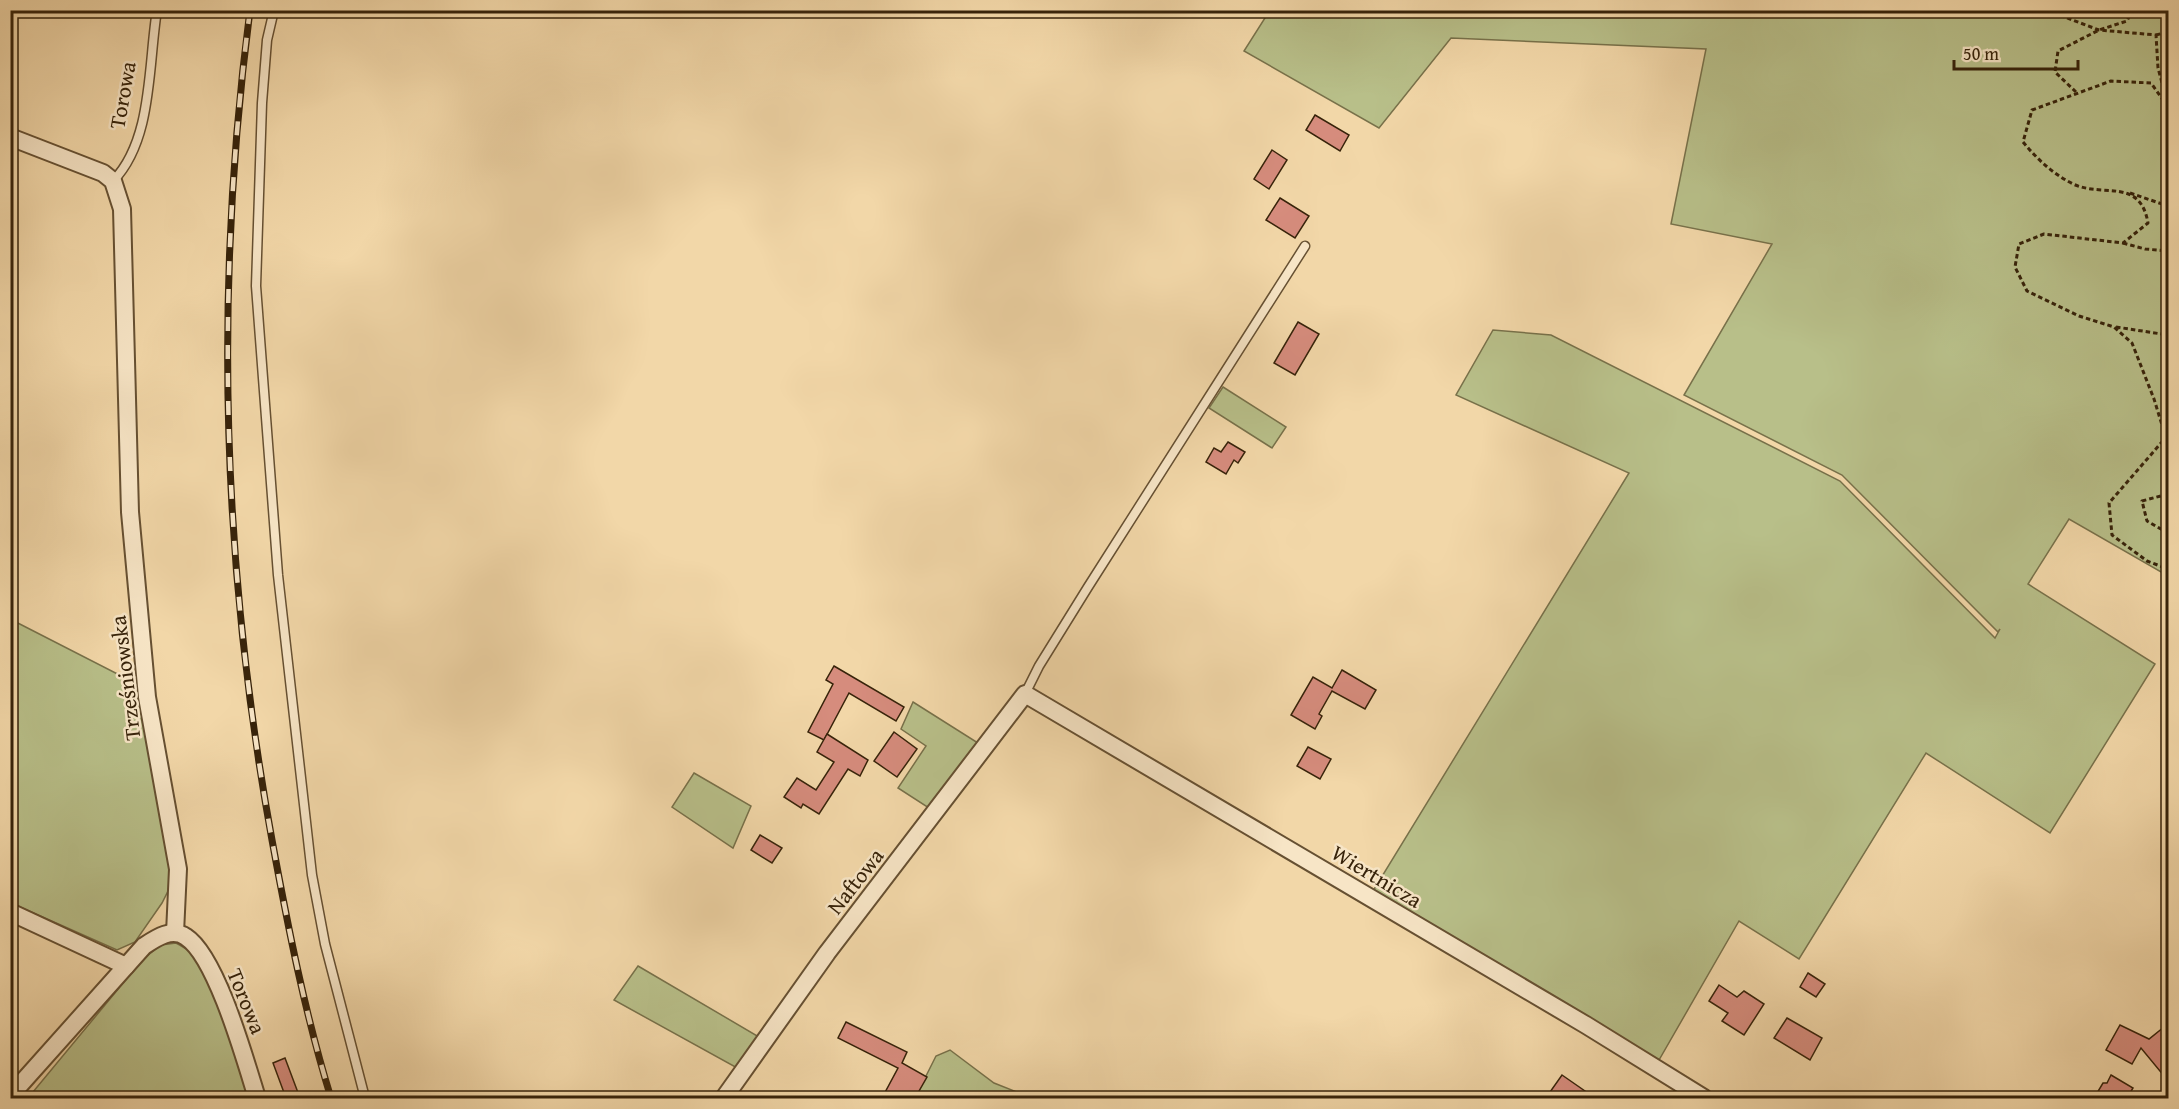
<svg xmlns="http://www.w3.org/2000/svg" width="2179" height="1109" viewBox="0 0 2179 1109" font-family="'Gentium Book Plus',serif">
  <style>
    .green { fill: #b8bf89; stroke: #78714a; stroke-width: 1.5 }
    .building { fill: #d68c7d; stroke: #37230a; stroke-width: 1.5 }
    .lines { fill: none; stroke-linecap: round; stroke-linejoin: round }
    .lane-casing { stroke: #665032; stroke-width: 11 }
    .street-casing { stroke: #665032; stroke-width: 20 }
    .path { stroke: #37230a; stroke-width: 3; stroke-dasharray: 4.5 3; stroke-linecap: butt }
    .lane { stroke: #f7e5c6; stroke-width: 8 }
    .street { stroke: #f7e5c6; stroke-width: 16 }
    .rail-casing { stroke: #37230a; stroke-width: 7 }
    .rail { stroke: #f7e5c6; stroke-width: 4.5; stroke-dasharray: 14; stroke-linecap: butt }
    .labels { text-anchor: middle; stroke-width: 5; stroke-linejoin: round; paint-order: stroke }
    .street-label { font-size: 22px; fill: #37230a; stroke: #f7e5c6 }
  </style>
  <rect width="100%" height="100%" fill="#f2d7a8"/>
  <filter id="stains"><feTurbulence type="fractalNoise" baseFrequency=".00333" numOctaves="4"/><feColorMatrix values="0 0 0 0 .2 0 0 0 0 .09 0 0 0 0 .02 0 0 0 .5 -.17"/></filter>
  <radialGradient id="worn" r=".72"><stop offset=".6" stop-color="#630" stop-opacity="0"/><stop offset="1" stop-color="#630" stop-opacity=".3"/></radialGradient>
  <g class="green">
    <path d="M1270,10L2168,11V576L2069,519L2028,584L2155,664L2050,833L1926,753L1799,959L1739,921L1659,1060L1373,891L1629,473L1456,395L1493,330L1551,335L1840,481L1995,638L2000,629L1998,632L1842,475L1684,395L1772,244L1671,224L1706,49L1451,38L1379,128L1244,51Z"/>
    <path d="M1223,387L1286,427L1272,448L1209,408Z"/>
    <path d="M10,619L141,686L171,857V885L162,903L135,942L117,950L11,903Z"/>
    <path d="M913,702L978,743L932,810L898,788L926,746L901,729Z"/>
    <path d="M694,773L751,806L733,848L672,807Z"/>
    <path d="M176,943C181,946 187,949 191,953C217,981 241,1061 253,1098H28L143,959L161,945Z"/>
    <path d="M638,966L759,1037L739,1069L614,1000Z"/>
    <path d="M950,1050L994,1083L1032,1098H915L936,1056Z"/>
  </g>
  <g class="building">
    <path d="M1315,115L1349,135L1340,151L1306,130Z"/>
    <path d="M1272,150L1287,160L1269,189L1254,179Z"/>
    <path d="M1280,198L1309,216L1295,238L1266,220Z"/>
    <path d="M1298,322L1319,334L1295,375L1274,363Z"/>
    <path d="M1228,442L1245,452L1238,463L1234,460L1226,474L1206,462L1214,448L1221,452Z"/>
    <path d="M834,666L904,707L896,721L849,693L824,740L808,732L833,684L826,680Z"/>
    <path d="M1342,670L1376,690L1365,709L1332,691L1319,714L1322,716L1315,729L1291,715L1313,677L1332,688Z"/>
    <path d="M894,732L917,749L897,777L874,761Z"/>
    <path d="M827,734L868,760L860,776L848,769L819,814L803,804L801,808L784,797L797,778L816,790L834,762L817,752Z"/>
    <path d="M1308,747L1331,759L1320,779L1297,766Z"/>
    <path d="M760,835L782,848L772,863L751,850Z"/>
    <path d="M1808,973L1825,984L1816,997L1800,987Z"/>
    <path d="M1719,985L1737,997L1744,991L1764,1004L1744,1035L1722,1021L1728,1013L1709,1001Z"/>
    <path d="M1787,1018L1822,1038L1810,1060L1774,1038Z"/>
    <path d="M846,1022L907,1052L902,1063L927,1077L915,1098H882L898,1068L838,1038Z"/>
    <path d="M2169,1023V1082L2141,1048L2132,1064L2106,1050L2120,1025L2149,1039Z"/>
    <path d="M285,1058L300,1098H286L273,1063Z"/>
    <path d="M1562,1075L1595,1098H1560L1550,1092Z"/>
    <path d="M2111,1075L2133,1088L2127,1098H2094L2103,1083H2107Z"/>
  </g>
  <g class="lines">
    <defs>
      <g id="lane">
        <path d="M274,10L267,40L262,103L256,286L278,575L312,875L325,944L365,1098"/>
        <path d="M113,181C153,140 148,65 157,10"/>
        <path d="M1025,694L1039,666L1088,587L1305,246"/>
      </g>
      <g id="street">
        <path d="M10,137L103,173L113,181L122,209L130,512L147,697L178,869L175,933"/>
        <path d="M10,912L126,966"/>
        <path d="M10,1096L144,946C156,938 172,927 186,937C217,957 246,1063 257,1098"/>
        <path d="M724,1098L827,953L1025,694L1586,1025L1704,1098"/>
      </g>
    </defs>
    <use href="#lane" class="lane-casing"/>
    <use href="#street" class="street-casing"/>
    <g class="path">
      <path d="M2046,10L2099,30L2156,35L2158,68L2168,105"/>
      <path d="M2156,35L2168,32"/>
      <path d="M2076,92L2055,72L2058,51L2099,30L2127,21L2132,10"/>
      <path d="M2130,193L2168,206"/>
      <path d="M2123,243L2145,249L2168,251"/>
      <path d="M2168,275L2163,277L2164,295L2168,301"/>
      <path d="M2116,327L2168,335"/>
      <path d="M2168,435L2109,503L2112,535L2147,561L2168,569"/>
      <path d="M2166,438L2154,399L2132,343L2114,327L2079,316L2027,291L2015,267L2019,244L2044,234L2123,243L2148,223C2140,177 2103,198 2073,184C2053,174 2037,159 2023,142L2032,110L2111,81L2151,83L2168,107"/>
      <path d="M2168,494L2142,501L2147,521L2168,533"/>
    </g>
    <use href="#lane" class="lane"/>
    <use href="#street" class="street"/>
    <defs>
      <path id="rail" d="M250,10C214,287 222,566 272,840C288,927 305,1014 331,1098"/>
    </defs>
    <use href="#rail" class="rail-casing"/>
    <use href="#rail" class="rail"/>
  </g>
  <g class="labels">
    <g class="street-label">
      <text transform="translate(122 95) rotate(-80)" y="8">Torowa</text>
      <text transform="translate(125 678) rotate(-97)" y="8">Trześniowska</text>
      <text transform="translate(1377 876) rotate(31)" y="8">Wiertnicza</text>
      <text transform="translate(855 881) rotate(-52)" y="8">Naftowa</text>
      <text transform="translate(247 1001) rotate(68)" y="8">Torowa</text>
    </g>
  </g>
  <rect width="2179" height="1109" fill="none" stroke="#f2d7a8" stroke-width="36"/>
  <rect x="12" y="12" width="2155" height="1085" fill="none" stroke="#37230a" stroke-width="3"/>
  <rect x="18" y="18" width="2143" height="1073" fill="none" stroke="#37230a" stroke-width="1.5"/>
  <path d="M1954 60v9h124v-9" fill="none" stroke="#37230a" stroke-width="3"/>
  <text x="1963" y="60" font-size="18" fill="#37230a" stroke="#f7e5c6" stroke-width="4.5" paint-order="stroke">50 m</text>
  <rect width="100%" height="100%" filter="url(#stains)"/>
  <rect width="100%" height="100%" fill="url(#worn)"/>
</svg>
